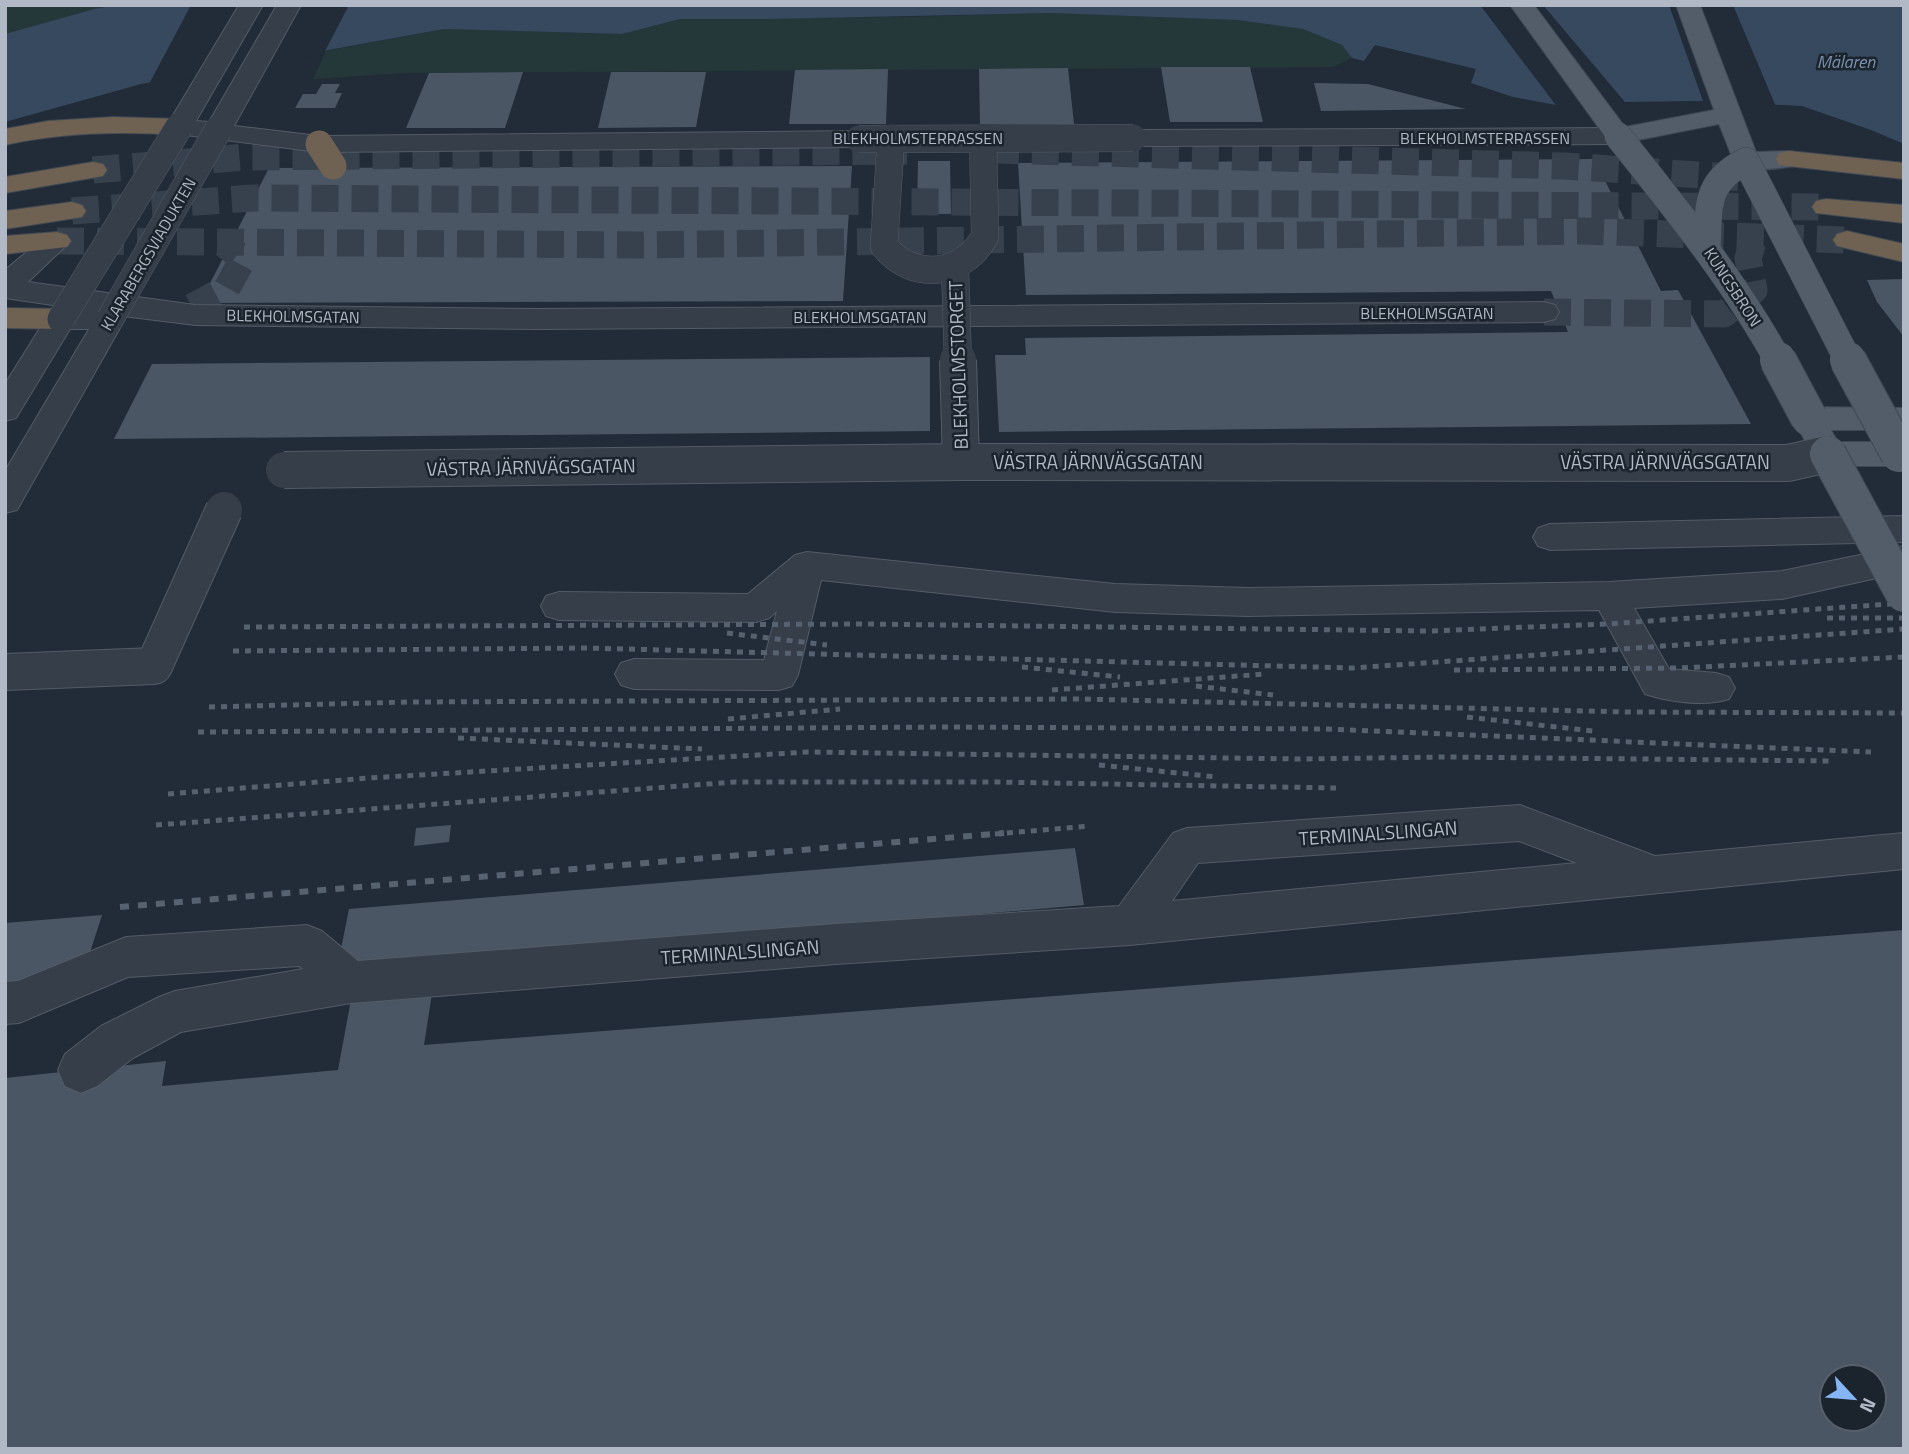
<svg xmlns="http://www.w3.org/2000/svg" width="1909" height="1454" viewBox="0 0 1909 1454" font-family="'Titillium Web',sans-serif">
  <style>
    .green { fill: #243839 }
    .water { fill: #36495f }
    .pier { fill: #222c38 }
    .building { fill: #4a5664; fill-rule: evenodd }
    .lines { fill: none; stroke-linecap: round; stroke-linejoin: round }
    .minor-tunnel { stroke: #37414d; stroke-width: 27; stroke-dasharray: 27 13; stroke-linecap: butt }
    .highway-tunnel { stroke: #37414d; stroke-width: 27; stroke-dasharray: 27 13; stroke-linecap: butt }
    .minor-casing { stroke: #535c66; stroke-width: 2 }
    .major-casing { stroke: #3e4752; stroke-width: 2 }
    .highway-casing { stroke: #404953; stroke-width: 2 }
    .minor { fill: #353e49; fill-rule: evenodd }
    .major { fill: #535d69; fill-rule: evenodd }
    .highway { fill: #6f6252; fill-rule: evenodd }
    .rail-far1 { stroke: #576270; stroke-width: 5; stroke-dasharray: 6 6; stroke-linecap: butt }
    .rail { stroke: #576270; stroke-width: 6; stroke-dasharray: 9 9; stroke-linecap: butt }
    .minor-bridge-far1-casing { stroke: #535c66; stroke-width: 28; stroke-linecap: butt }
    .minor-bridge-casing { stroke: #535c66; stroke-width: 38; stroke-linecap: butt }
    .major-bridge-far1-casing { stroke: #3e4752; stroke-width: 28; stroke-linecap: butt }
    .major-bridge-casing { stroke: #3e4752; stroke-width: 38; stroke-linecap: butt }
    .highway-bridge-casing { stroke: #404953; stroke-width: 28; stroke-linecap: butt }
    .minor-bridge-far1 { stroke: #353e49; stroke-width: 27 }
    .minor-bridge { stroke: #353e49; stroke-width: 36 }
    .major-bridge-far1 { stroke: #535d69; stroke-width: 27 }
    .major-bridge { stroke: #535d69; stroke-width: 36 }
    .highway-bridge { stroke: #6f6252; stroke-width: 27 }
    .labels { text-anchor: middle; stroke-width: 5; stroke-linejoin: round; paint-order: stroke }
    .far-street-label { font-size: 16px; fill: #b0b9c5; stroke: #1b232d }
    .far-water-label { font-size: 18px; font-style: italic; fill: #7891ac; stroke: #1b232d }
    .street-label { font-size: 19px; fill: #b0b9c5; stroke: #1b232d }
  </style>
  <rect width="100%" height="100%" fill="#222c38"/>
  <g class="green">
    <path d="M5,5H116L94,9L5,34Z"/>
    <path d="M1051,13L1237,20L1303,29L1342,45L1352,58L1332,67L404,73L313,79L326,51L444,29L622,34L680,19L909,17Z"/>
  </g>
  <path class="water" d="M116,5H1904V144L1871,130L1802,106L1704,101L1556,105L1513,97L1471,83L1476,69L1375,45L1364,61L1352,58L1342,45L1303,29L1237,20L1051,13L769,19H680L622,34L444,29L141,84L5,122V34L94,9Z"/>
  <g class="pier">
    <path d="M191,5H349L323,55L148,86Z"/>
    <path d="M1480,5H1543L1625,102L1703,101L1669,5H1733L1777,109L1703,105L1558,108Z"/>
  </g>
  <g class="building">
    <path d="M1161,67H1250L1263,122H1170Z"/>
    <path d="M1068,68L1074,124H980L979,69Z"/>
    <path d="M888,69L886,124H789L795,70Z"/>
    <path d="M523,72L505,128H406L429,73Z"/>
    <path d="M611,72H706L696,127L598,128Z"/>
    <path d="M1314,83L1368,84L1466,109L1321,111Z"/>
    <path d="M322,84H340L335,93H342L335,108H295L303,94H316Z"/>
    <path d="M1594,159L1661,291L1678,290L1751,424L999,432L995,355H1026L1025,338L1568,332L1551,291L1026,295L1018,163Z"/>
    <path d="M918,161H950L951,214H917Z"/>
    <path d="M852,166L843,301L200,303L269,168Z"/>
    <path d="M1904,279V337L1877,302L1867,280Z"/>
    <path d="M930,357V431L114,439L152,364Z"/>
    <path d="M451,825L449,842L414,846L416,828Z"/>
    <path d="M1075,848L1084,905L437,961L424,1045L1904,930V1449H5V1078L166,1061L162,1086L338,1070L357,967L337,969L349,909ZM1832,1377H1874V1419H1832Z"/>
    <path d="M102,915L76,996L16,1001L5,1032V923Z"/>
  </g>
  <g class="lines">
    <g class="minor-tunnel">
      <path d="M192,307L227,288L243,259L224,244"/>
      <path d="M1544,312L1724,314L1754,290L1748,258L1755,236"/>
    </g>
    <g class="highway-tunnel">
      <path d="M992,150L1565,166L1760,179"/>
      <path d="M93,170L246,157L907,151"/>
      <path d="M72,211L253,198L1826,207"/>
      <path d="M57,241L640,245L1584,231L1847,240"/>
    </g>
    <defs>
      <g id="minor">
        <path d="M239,5H263L196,121L209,122L277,5H301L234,126L319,136L859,131L868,133L872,139L868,145L859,147L319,152L170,133L166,127Z"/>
        <path d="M1618,128L1627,130L1631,136L1627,142L1618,144L1133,146L1124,144L1120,138L1124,132L1133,130Z"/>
        <path d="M57,232L67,235L71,241L28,282L195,305L537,309L1544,302L1555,305L1559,312L1555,319L1544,322L537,329L195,325L123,316L125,319L17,510L5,513V471L89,329H70L16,418L5,421V384L50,312L80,309L5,298V270L47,235Z"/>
        <path d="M1904,516V542L1550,550L1538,546L1533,537L1538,528L1550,524Z"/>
        <path d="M1904,546V572L1782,599L1634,608L1669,669L1716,673L1729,677L1735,688L1729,699C1705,707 1669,702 1645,694L1599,610L1248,616L1115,612L821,580L798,675L792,686L779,690L634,689L621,685L615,674L621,663L634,659L764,660L777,611L769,618L756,622L559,620L546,616L541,606L546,596L559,592L748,594L795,555L807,552L1115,584L1248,588L1609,582L1782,571Z"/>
        <path d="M1520,805L1655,856L1904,833V869L1130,945L836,964L351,1003L181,1032L133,1058L97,1086L81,1093L65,1086L58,1070L65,1054L101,1026L159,997L175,991L303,969L299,966L128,977L19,1023L5,1024V982L18,981L126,937L307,925L322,931L358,961L836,924L1119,906L1173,833L1187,828ZM1519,841L1577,863L1172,901L1198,863Z"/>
      </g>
      <g id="major">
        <path d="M1510,5H1534L1625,127L1714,110L1676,5H1700L1756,152L1789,151L1799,153L1802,159L1799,165C1780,169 1755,171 1736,167L1719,124L1618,144L1609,142Z"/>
        <path d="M1809,407L1904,408V430H1831L1838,442H1904V466H1828L1816,462L1793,418L1798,410Z"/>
      </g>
      <g id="highway">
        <path d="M113,117L179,119L188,121L192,127L188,133L179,135C120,131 63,132 5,145V129L48,121Z"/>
        <path d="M1789,151L1904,163V179L1779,165L1776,159L1779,153Z"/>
        <path d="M93,162L103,164L107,170L103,176L5,193V177Z"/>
        <path d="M1826,199L1904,205V223L1816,213L1812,207L1816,201Z"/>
        <path d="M72,202L82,205L86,211L82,217L5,229V211Z"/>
        <path d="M1847,231L1904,244V262L1837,246L1833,240L1837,234Z"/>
        <path d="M57,232L67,235L71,241L67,247L5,254V236Z"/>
        <path d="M5,308L61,309L72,312L76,319L72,326L61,329L5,328Z"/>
      </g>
    </defs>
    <use href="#minor" class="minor-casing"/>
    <use href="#major" class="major-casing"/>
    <use href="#highway" class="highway-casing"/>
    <use href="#minor" class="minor"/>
    <use href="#major" class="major"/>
    <use href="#highway" class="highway"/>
    <g class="rail-far1">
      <path d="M1827,618H1904"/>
      <path d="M244,627L864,624L1429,631L1607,624L1904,603"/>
      <path d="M727,633L827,645"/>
      <path d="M233,651L587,648L1353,668L1904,629"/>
      <path d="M1022,667L1120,677"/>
      <path d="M1454,670L1679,668L1904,657"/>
      <path d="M1196,686L1273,695"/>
      <path d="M1052,690L1265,674"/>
      <path d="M209,707L410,702L1081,699L1628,712L1904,713"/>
      <path d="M1467,717L1593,731"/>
      <path d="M728,719L840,709"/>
      <path d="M198,732L943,727L1327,729L1871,752"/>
      <path d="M458,738L702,749"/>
      <path d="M1099,765L1217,777"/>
      <path d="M168,794L369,778L808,752L1300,759L1446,757L1829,761"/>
      <path d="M156,825L735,782H995L1336,788"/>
      <path d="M983,835L1090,826"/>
    </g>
    <path class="rail" d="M120,907L1004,833"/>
    <defs>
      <g id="minor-bridge-far1">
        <path d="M891,138L884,246C913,282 964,276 985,236L983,138"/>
        <path d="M859,139L1133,138"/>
        <path d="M955,268L958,362"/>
        <path d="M61,319L179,127"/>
        <path d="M110,319L218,130"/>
      </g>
      <g id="minor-bridge">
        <path d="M958,360L961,462"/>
        <path d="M284,470L961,462L1788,463L1828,454"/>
        <path d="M5,672L154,666L224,510"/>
      </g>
      <g id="major-bridge-far1">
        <path d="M1618,136C1676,209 1734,280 1779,362"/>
        <path d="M1707,247C1709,205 1705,182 1746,161L1849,362"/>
      </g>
      <g id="major-bridge">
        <path d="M1778,360L1809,418"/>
        <path d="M1848,360L1899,454"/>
        <path d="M1828,454L1904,594"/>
      </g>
      <path id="highway-bridge" d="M319,144L333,166"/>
    </defs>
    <use href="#minor-bridge-far1" class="minor-bridge-far1-casing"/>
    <use href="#minor-bridge" class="minor-bridge-casing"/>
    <use href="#major-bridge-far1" class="major-bridge-far1-casing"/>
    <use href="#major-bridge" class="major-bridge-casing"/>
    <use href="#highway-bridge" class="highway-bridge-casing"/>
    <use href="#minor-bridge-far1" class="minor-bridge-far1"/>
    <use href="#minor-bridge" class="minor-bridge"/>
    <use href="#major-bridge-far1" class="major-bridge-far1"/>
    <use href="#major-bridge" class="major-bridge"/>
    <use href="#highway-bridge" class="highway-bridge"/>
  </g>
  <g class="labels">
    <g class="far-street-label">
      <text x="918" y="144">BLEKHOLMSTERRASSEN</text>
      <text x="1485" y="144">BLEKHOLMSTERRASSEN</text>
      <text transform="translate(148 254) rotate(-60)" y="6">KLARABERGSVIADUKTEN</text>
      <text transform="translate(1733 287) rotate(57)" y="6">KUNGSBRON</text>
      <text x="1427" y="319">BLEKHOLMSGATAN</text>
      <text transform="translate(293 316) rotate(1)" y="6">BLEKHOLMSGATAN</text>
      <text x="860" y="323">BLEKHOLMSGATAN</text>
    </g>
    <g class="far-water-label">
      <text x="1846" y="68">Mälaren</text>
    </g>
    <g class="street-label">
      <text transform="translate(958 365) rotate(-92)" y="7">BLEKHOLMSTORGET</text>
      <text x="1098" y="469">VÄSTRA JÄRNVÄGSGATAN</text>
      <text x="1665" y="469">VÄSTRA JÄRNVÄGSGATAN</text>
      <text transform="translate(531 467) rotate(-1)" y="7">VÄSTRA JÄRNVÄGSGATAN</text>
      <text transform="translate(1378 833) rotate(-4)" y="7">TERMINALSLINGAN</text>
      <text transform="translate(740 952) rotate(-4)" y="7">TERMINALSLINGAN</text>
    </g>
  </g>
  <rect width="1909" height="1454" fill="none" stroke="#b0b9c5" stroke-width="14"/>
  <g transform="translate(1853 1398) rotate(116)"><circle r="33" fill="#1b232d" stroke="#575f6a" stroke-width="2"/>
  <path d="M0-5L12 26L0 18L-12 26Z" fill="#85b5f5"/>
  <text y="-10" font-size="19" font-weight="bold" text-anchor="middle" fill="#b0b9c5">N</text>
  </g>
</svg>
